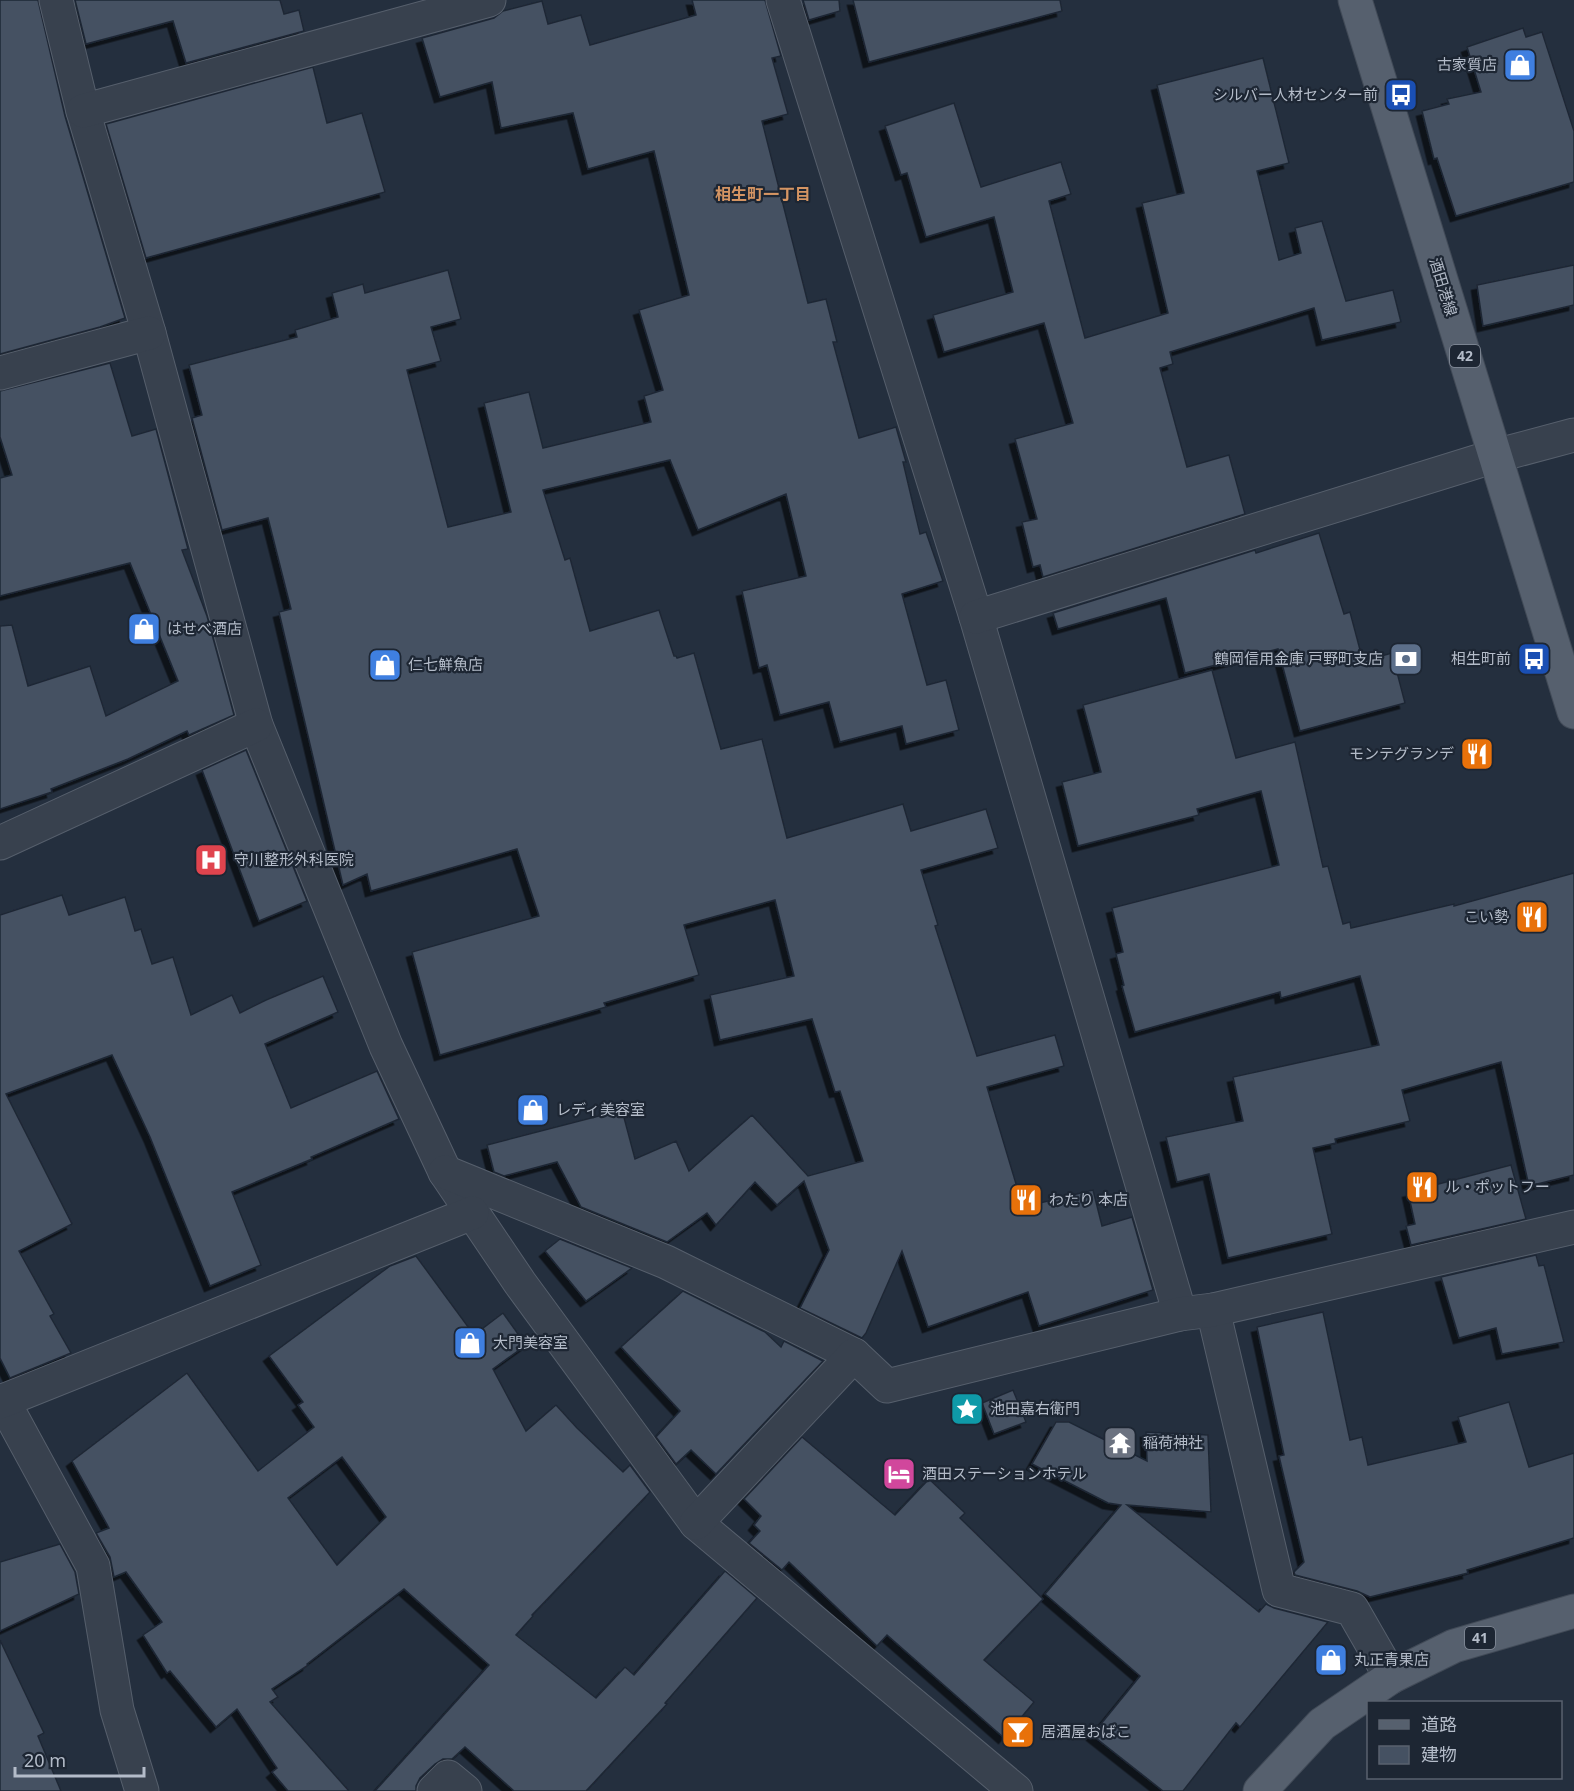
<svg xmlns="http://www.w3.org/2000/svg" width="1574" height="1791" viewBox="0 0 1574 1791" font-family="'Noto Sans','Noto Sans JP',sans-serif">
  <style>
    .building { fill: #455162; stroke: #1f2835; stroke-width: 1.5; fill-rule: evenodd; filter: url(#shadow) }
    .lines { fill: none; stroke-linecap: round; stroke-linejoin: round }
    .minor-casing { stroke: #565f6c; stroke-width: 35 }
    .primary-casing { stroke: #414a57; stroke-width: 35 }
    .minor { stroke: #38414e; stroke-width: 33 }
    .primary { stroke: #56606e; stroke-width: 33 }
    .labels { text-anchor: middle; stroke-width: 4.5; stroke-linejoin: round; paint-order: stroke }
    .shield { fill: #1d2633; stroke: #878f9c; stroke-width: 1.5 }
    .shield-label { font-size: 14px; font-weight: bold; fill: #b4bcc9 }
    .poi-label { font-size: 15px; fill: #b4bcc9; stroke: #1d2633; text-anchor: start }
    .street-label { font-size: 15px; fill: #b4bcc9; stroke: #1d2633 }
    .neighbourhood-label { font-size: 16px; font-weight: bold; fill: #d59563; stroke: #1d2633 }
  </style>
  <defs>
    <filter id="shadow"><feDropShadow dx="-5.5" dy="5.5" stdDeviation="0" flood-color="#0009"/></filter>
  </defs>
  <rect width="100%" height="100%" fill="#242f3e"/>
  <g class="building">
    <path d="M0,0H38L65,116L125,318L100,327L0,354Z"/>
    <path d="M75,0H280L284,14L299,10L304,31L186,63L173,21L86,44Z"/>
    <path d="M692,0H765L781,56L772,58L788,114L762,121L808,303L826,299L837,342H833L859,438L896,427L906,462H903L920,534L926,532L943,581L902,594L927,685L946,680L959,730L906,744L902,726L840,742L829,702L780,715L767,665L759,668L742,591L806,576L786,494L698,530L670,460L543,490L565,560L570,558L590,631L659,610L674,656H676L677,658L694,653L721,749L762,739L787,838L903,804L911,831L986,809L998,848L921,870L938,925L935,926L977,1056L1055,1035L1064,1066L987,1087L1023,1207L1093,1190L1102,1226L1132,1217L1153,1290L1039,1326L1028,1292L928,1327L902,1251L866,1333L862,1338L800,1308L829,1250L804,1181L777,1205L755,1182L716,1225L707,1213L667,1242L581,1207L557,1162L504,1176L494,1172L487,1145L622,1110L635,1159L676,1141L689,1171L752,1115L808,1176L863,1161L840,1091L835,1092L812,1019L720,1040L710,995L794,976L775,900L684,925L699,975L604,1003L606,1007L440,1055L412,952L539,916L517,849L371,891L367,874L343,885L279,612L291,609L268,518L222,530L192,418L202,415L189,365L297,337L295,330L338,317L332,293L363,284L365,293L448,270L461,319L431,327L441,361L407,370L448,527L511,512L484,403L529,392L543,448L651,422L644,396L663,390L639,310L689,295L654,151L588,169L573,113L501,128L492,82L440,97L422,38L494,18L503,11L542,1L548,24L581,15L590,45L696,15Z"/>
    <path d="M803,0H839L840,11L809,20Z"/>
    <path d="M853,0H1060L1062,11L869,62Z"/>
    <path d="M1523,28L1526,37L1542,32L1574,131V182L1456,216L1437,158L1434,159L1422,111L1449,104L1447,99L1481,92L1467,47Z"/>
    <path d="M1263,58L1289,163L1257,171L1279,260L1301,253L1295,228L1322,221L1346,301L1393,290L1401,322L1322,340L1314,308L1170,352L1173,364L1160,368L1187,467L1229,455L1245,514L1043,577L1040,565L1033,567L1022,522L1037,519L1015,439L1073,423L1044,323L944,352L933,315L1013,292L994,217L926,237L907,173L901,175L885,126L954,103L981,187L1061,162L1071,194L1049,201L1085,338L1168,313L1142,203L1184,193L1157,85Z"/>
    <path d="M313,67L327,123L362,113L385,192L146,258L106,124Z"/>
    <path d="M1574,265V305L1483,326L1477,285Z"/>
    <path d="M110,363L132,436L156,429L188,549L182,550L207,616L234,715L189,735L187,731L128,759L51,789L52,792L0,809V626L12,625L28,686L90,666L106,716L178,681L130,563L0,596V478L12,475L0,437V391Z"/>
    <path d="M1319,533L1344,614L1350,612L1363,661L1392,653L1405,703L1300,731L1278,649L1185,673L1166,598L1058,629L1053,613L1255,550L1256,553Z"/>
    <path d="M1212,670L1236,758L1295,742L1323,867L1328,866L1343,924L1350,922L1351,928L1454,904V906L1574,873V1175L1529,1186L1501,1062L1402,1090L1410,1121L1335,1139L1336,1143L1313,1148L1332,1234L1228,1258L1209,1174L1177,1182L1166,1137L1243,1121L1233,1077L1379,1045L1360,976L1281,998L1280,992L1135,1032L1122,986L1124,985L1116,954L1123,952L1112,908L1279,865L1261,791L1197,809L1199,815L1078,846L1062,782L1101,772L1083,705Z"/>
    <path d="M246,750L307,901L259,921L202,770Z"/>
    <path d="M62,895L69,915L125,897L135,931L141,929L152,964L173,957L191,1015L232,995L240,1013L266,1000L323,976L338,1012L265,1044L291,1108L377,1071L399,1119L311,1157L312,1159L232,1192L261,1265L210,1286L150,1137L112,1055L6,1094L72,1224L19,1251L54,1314L50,1316L71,1353L10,1378L0,1358V915Z"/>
    <path d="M1511,1165L1526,1219L1411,1245L1406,1226L1415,1224L1408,1192Z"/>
    <path d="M560,1239L632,1268L586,1301L545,1251Z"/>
    <path d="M1536,1255L1539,1266L1544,1265L1564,1342L1502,1354L1496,1328L1459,1338L1441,1277Z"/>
    <path d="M416,1256L474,1335L503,1313L526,1345L493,1369L526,1431L556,1405L577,1428L623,1472L630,1465L650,1492L532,1615L533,1616L516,1635L596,1698L625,1667L634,1675L725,1571L757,1598L665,1703L667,1704L586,1791H514L465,1747L452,1759H443L435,1764L420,1778L416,1786V1791H375L489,1665L404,1589L307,1664L308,1665L272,1689L278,1697L270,1702L349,1791H288L272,1772L277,1768L237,1709L216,1727L170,1671L167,1673L143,1635L162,1622L126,1572L114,1577L110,1557L96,1533L109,1528L72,1461L187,1373L258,1471L314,1427L298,1405L303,1402L269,1356L390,1266ZM342,1457L386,1517L337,1565L288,1498Z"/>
    <path d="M683,1291L765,1332L781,1347L784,1341L823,1361L716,1474L691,1450L676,1464L656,1437L680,1411L621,1347Z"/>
    <path d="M1323,1312L1350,1440L1362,1437L1368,1465L1466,1442L1458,1417L1509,1402L1529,1467L1574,1453V1538L1467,1570L1468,1573L1370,1597L1357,1591L1295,1575L1294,1572L1304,1562L1279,1456L1284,1455L1257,1327Z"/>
    <path d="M1013,1390L1026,1422L994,1434L982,1403Z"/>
    <path d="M1056,1422H1069L1147,1461L1146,1432L1208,1435L1211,1512L1127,1505L1259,1612L1266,1604L1274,1608L1328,1622L1240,1727L1236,1723L1183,1791H1163L1092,1735L1140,1676L1045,1594L1121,1505L1108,1503L1032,1464Z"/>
    <path d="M802,1437L895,1515L929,1479L965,1513L960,1518L1043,1599L984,1660L1034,1702L1004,1738L887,1635L877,1646L789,1562L782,1570L749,1543L760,1531L754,1525L761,1516L744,1499Z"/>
    <path d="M60,1544L75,1572L79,1594L0,1631V1562Z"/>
    <path d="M0,1640L44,1733L38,1736L61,1791H0Z"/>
  </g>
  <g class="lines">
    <defs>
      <g id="minor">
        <path d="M56,0L83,111L149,333L256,725L386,1046L445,1172L520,1283L696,1523L1016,1791"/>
        <path d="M783,0L976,617L1180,1314"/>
        <path d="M83,111L489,0"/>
        <path d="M0,373L149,333"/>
        <path d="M976,617L1495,456L1574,435"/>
        <path d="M0,843L256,725"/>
        <path d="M445,1172L666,1262L854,1355"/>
        <path d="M1213,1310L1279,1590L1352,1609L1391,1677"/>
        <path d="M3,1401L93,1566L117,1710L142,1791"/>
        <path d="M0,1402L472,1213"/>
        <path d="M696,1523L854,1355L887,1386L1180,1314L1213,1310L1574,1227"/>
        <path d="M434,1791L448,1777L465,1791"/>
      </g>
      <g id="primary">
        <path d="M1355,0L1574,712"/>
        <path d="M1260,1791L1322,1724L1391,1677L1454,1646L1574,1611"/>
      </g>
    </defs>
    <use href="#minor" class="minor-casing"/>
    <use href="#primary" class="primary-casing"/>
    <use href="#minor" class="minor"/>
    <use href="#primary" class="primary"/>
  </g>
  <defs>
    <symbol id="shop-square" viewBox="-11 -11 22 22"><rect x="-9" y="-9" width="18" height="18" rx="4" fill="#3f7fe0" stroke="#1d2633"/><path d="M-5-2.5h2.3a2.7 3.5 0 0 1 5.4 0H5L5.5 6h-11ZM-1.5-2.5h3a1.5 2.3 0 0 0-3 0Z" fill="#fff"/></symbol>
    <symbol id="bus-square" viewBox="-11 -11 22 22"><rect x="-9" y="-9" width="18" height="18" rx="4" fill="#1a4fb4" stroke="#1d2633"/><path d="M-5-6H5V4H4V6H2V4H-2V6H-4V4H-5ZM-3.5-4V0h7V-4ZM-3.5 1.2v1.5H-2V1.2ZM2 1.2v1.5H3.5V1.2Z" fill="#fff"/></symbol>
    <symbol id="bank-square" viewBox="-11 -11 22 22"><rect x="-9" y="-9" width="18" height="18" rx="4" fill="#5c6f8a" stroke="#1d2633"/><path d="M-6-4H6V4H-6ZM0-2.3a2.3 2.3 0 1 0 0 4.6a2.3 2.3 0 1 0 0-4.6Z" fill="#fff"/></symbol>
    <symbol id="restaurant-square" viewBox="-11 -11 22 22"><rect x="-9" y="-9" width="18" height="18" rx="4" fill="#e8710a" stroke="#1d2633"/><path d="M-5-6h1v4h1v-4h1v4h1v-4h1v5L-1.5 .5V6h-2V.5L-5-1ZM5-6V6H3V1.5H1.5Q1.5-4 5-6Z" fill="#fff"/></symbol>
    <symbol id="hospital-square" viewBox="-11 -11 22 22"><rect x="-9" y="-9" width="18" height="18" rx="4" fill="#e0444e" stroke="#1d2633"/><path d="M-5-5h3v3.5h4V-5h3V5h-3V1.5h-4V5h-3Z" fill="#fff"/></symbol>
    <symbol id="sight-square" viewBox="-11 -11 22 22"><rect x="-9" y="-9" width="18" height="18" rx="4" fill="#0f9aa8" stroke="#1d2633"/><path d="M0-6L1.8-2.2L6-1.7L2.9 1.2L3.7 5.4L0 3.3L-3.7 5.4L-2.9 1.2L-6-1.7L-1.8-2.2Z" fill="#fff"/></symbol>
    <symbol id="temple-square" viewBox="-11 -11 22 22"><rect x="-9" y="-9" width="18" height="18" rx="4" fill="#6b7280" stroke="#1d2633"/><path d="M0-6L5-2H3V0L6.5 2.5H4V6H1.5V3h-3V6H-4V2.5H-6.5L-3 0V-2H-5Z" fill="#fff"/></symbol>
    <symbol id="hotel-square" viewBox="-11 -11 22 22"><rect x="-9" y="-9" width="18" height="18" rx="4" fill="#d1479c" stroke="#1d2633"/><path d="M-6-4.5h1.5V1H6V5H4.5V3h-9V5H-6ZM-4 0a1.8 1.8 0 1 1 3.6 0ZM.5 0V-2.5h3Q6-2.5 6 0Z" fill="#fff"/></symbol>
    <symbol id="bar-square" viewBox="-11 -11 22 22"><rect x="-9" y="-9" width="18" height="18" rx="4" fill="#e8710a" stroke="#1d2633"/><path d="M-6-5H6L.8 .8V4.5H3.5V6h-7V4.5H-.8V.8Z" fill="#fff"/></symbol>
  </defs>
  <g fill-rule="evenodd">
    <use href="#shop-square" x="1501" y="46" width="38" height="38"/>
    <use href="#bus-square" x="1382" y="76" width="38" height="38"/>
    <use href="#shop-square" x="125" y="610" width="38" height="38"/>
    <use href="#bank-square" x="1387" y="640" width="38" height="38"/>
    <use href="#bus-square" x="1515" y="640" width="38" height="38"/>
    <use href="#shop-square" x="366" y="646" width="38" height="38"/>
    <use href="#restaurant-square" x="1458" y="735" width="38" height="38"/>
    <use href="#hospital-square" x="192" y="841" width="38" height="38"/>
    <use href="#restaurant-square" x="1513" y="898" width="38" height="38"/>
    <use href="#shop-square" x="514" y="1091" width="38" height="38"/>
    <use href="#restaurant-square" x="1403" y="1168" width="38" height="38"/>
    <use href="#restaurant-square" x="1007" y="1181" width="38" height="38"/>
    <use href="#shop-square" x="451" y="1324" width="38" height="38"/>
    <use href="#sight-square" x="948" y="1390" width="38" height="38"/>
    <use href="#temple-square" x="1101" y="1424" width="38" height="38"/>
    <use href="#hotel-square" x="880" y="1455" width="38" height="38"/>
    <use href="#shop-square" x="1312" y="1641" width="38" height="38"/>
    <use href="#bar-square" x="999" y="1713" width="38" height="38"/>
  </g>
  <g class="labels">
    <g class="shield">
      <rect x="1450" y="345" width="30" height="22" rx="4.5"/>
      <rect x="1465" y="1627" width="30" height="22" rx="4.5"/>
    </g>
    <g class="shield-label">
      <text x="1465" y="361">42</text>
      <text x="1480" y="1643">41</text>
    </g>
    <g class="poi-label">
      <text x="1497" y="70" text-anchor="end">古家質店</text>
      <text x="1378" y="100" text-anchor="end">シルバー人材センター前</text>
      <text x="167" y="634">はせべ酒店</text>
      <text x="1383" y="664" text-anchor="end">鶴岡信用金庫 戸野町支店</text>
      <text x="1511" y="664" text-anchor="end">相生町前</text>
      <text x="408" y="670">仁七鮮魚店</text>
      <text x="1454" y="759" text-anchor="end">モンテグランデ</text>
      <text x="234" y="865">守川整形外科医院</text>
      <text x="1509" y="922" text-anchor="end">こい勢</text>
      <text x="556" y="1115">レディ美容室</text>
      <text x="1445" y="1192">ル・ポットフー</text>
      <text x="1049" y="1205">わたり 本店</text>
      <text x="493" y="1348">大門美容室</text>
      <text x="990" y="1414">池田嘉右衛門</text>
      <text x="1143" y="1448">稲荷神社</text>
      <text x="922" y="1479">酒田ステーションホテル</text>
      <text x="1354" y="1665">丸正青果店</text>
      <text x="1041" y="1737">居酒屋おばこ</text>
    </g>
    <g class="street-label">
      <text transform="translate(1443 287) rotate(73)" y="5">酒田港線</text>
    </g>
    <g class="neighbourhood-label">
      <text x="763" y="200">相生町一丁目</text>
    </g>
  </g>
  <rect x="1367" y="1701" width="195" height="78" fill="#1d2633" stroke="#59626f" stroke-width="1.5"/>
  <rect x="1379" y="1720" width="30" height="9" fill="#56606e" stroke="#59626f" stroke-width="1.5"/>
  <text x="1421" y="1731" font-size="18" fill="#b4bcc9">道路</text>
  <rect x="1379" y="1746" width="30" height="18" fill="#455162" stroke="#59626f" stroke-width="1.5"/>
  <text x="1421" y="1761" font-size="18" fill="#b4bcc9">建物</text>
  <path d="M15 1767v9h129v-9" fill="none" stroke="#b4bcc9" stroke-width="3"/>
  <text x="24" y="1767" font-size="18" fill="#b4bcc9" stroke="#1d2633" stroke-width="4.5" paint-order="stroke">20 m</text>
</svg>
